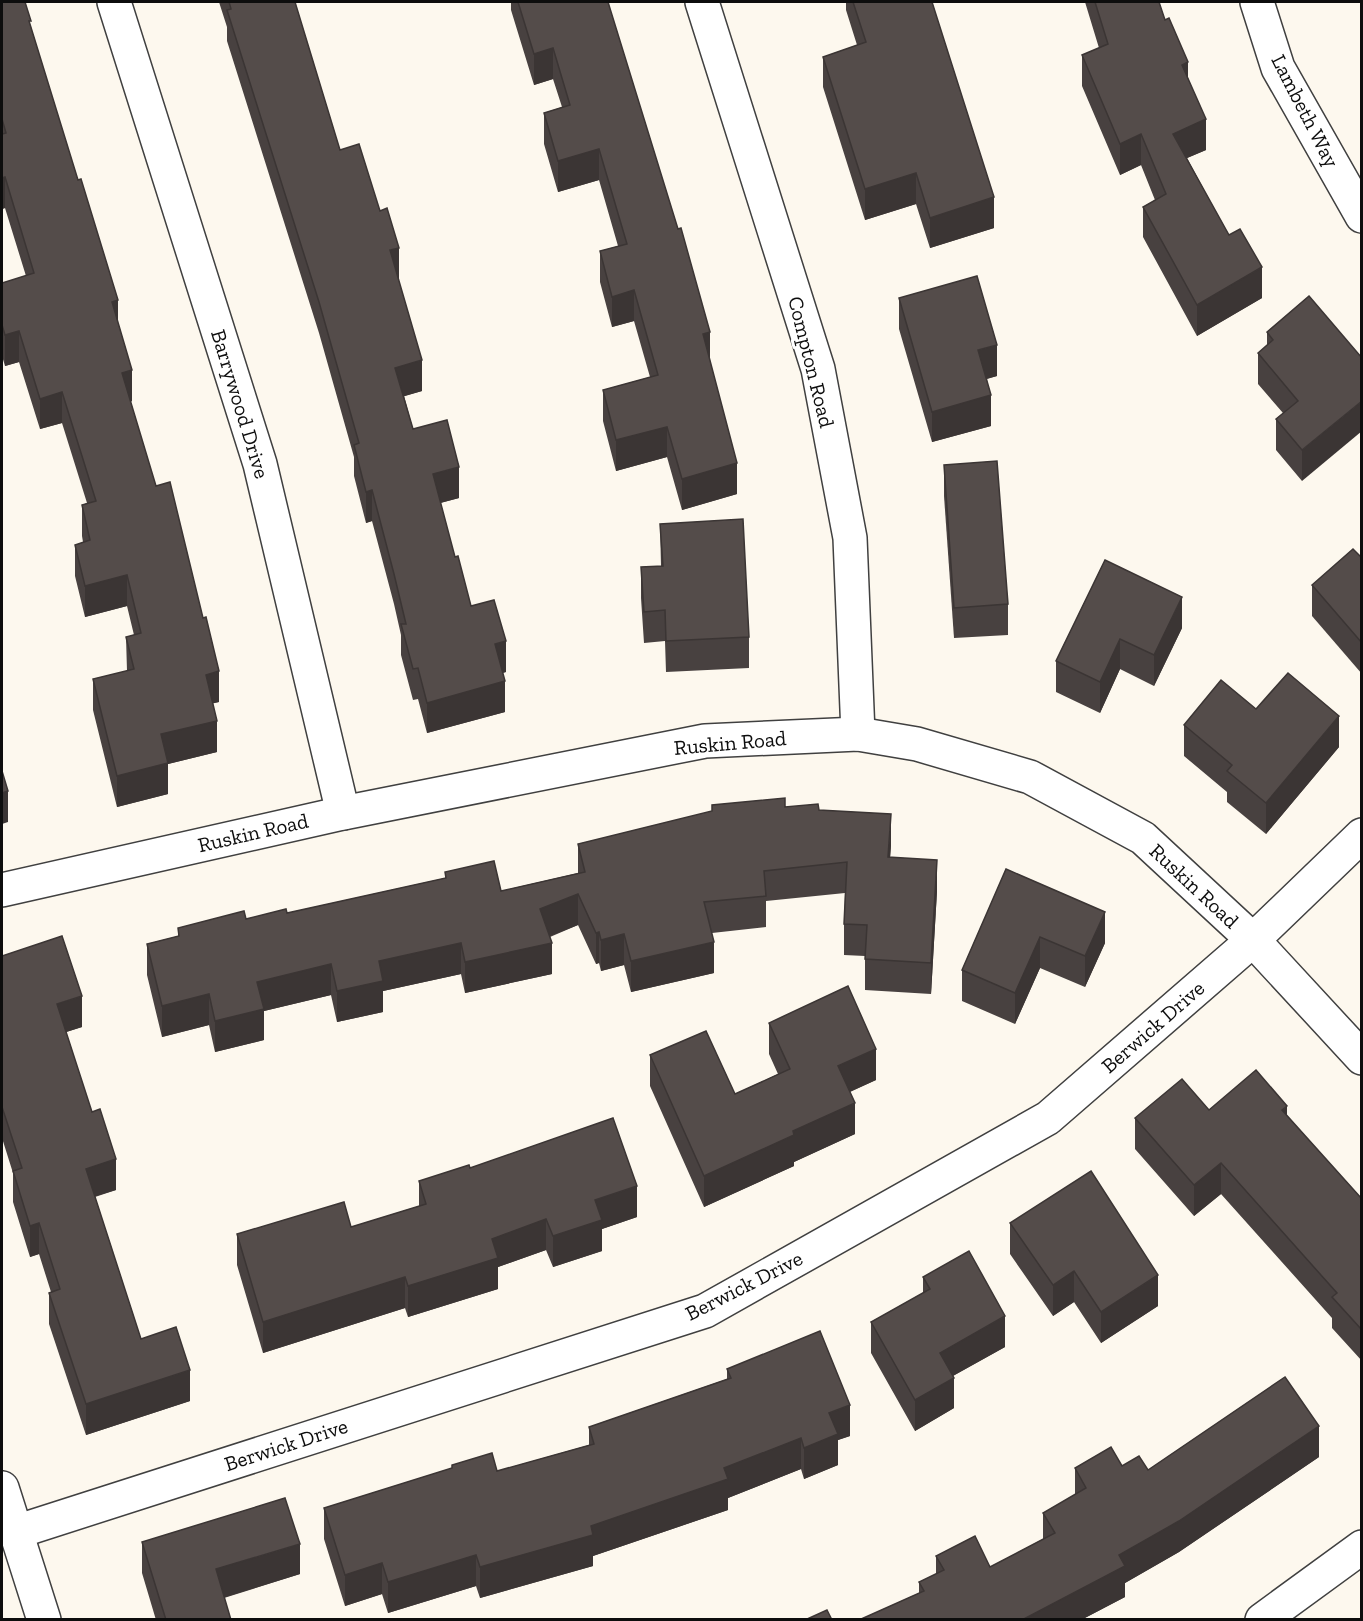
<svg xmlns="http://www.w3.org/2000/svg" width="1363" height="1621" viewBox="0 0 1363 1621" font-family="'Zilla Slab',serif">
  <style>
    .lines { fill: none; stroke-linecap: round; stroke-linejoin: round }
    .minor-casing { stroke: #404040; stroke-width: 36 }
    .minor { stroke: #fff; stroke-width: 33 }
    .wall { fill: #484140 }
    .shaded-wall { fill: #3b3534 }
    .building { fill: #544c4a; stroke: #3b3534; stroke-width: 1.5 }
    .labels { text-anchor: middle; stroke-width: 6; stroke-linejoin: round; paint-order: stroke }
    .street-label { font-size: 21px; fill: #0d0d0d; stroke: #fff }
  </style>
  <rect width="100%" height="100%" fill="#fdf8ee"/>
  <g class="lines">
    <defs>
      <g id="minor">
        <path d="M114,2L260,464L343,813"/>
        <path d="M702,2L818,369L850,538L858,734"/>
        <path d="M1257,2L1278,68L1362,216"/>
        <path d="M2,890L343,813L705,741L858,734L917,744L1030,777L1143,838L1253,940L1362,1058"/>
        <path d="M2,1488L44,1620"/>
        <path d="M16,1532L705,1311L1048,1118L1253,940L1362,835"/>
        <path d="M1262,1620L1362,1547"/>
      </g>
    </defs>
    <use href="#minor" class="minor-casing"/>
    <use href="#minor" class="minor"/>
  </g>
  <g class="wall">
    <path d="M2,2L31,27L118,324L132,401L130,402L219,702L213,703L217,752L168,764V794L117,807L93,710V679L127,671L126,637L134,635L127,606L85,617L75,576V545L83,542L82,536V505L87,503L62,423L40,429L19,362L5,366L2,356V283L26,276L5,208L2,209Z"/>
    <path d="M219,2H295L340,150L399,278L398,279L422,391L404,396L413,429L459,498L440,503L455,557L471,606L506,672L502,673L505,712L427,733L418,699L413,700L401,655V635L394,604L372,521L366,523L354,476V457L319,333L227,41V27Z"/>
    <path d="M511,2H608L710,360L737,494L682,510L667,457L616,471L603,421V390L650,377L634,321L612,327L600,282V251L618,246L599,180L558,192L544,144V113L562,107L553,79L534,85L511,10Z"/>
    <path d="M846,2H932L994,228L930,248L916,204L865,220L823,87V57L857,45L846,10Z"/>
    <path d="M1085,2H1159L1165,20L1188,78L1206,150L1187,158L1262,298L1197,336L1143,237V207L1155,200L1141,165L1120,175L1082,86V55L1099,48Z"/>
    <path d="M1309,296L1302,481L1276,450V419L1283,413L1258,384V353L1267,346V332Z"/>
    <path d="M899,298L997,376L987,379L991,426L932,442L899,329Z"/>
    <path d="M944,465L1008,604V635L954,638L944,496Z"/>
    <path d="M660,524L749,637V668L666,672L665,641L644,643L641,598V567L661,566Z"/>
    <path d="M1362,558V674L1312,616V585Z"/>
    <path d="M1105,560L1182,628L1154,686L1120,669L1100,713L1056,692V661Z"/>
    <path d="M1256,709L1339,747L1266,834L1227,802V792L1184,756V725Z"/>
    <path d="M712,805L785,807L819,810L891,845L890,857L937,891L931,994L865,990V956L844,955V924L845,893L766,901V927L712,933L714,973L631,992L624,965L601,971L599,963L596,964L578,925L550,937L552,974L465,993L461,974L383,991V1012L337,1022L331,995L264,1011V1040L215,1052L209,1025L162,1037L147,975V944L178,936V928L246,919L287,913L445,878V872L501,891L578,873V844L712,812Z"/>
    <path d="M1006,869L1105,943L1085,987L1040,968L1015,1024L962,1001V970Z"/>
    <path d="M2,956L82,1027L66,1032L116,1190L95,1197L141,1339L190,1401L86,1435L49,1324V1293L51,1292L39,1254L30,1257L13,1202V1173L2,1138Z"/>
    <path d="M769,1023L876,1080L850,1092L855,1134L794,1162V1166L704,1207L650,1086V1055L735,1094L778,1074L769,1054Z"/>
    <path d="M1209,1110L1287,1116L1362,1199V1361L1332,1328V1318L1221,1194L1194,1216L1135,1149V1118Z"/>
    <path d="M470,1168L637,1217L602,1229V1251L553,1267L546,1250L498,1267V1289L408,1317L405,1308L263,1353L237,1265V1234L351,1227L419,1206V1181Z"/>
    <path d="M1010,1223L1158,1306L1101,1343L1074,1302L1053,1316L1010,1254Z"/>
    <path d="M923,1277L1005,1347L953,1376L954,1408L915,1431L871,1353V1322L923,1293Z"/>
    <path d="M727,1369L850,1436L838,1440V1465L804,1479L801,1469L728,1498V1510L593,1556V1566L480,1598L476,1586L388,1613L382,1594L345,1606L324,1539V1508L452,1468V1465L497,1471L589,1445V1427L727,1379Z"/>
    <path d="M1319,1457L1179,1552L1125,1583V1597L1081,1620H859L919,1593V1582L936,1574V1556L990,1567L1043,1539V1513L1075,1495V1468L1122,1466L1148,1470Z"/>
    <path d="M142,1542L300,1574L224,1598L231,1620H156L142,1573Z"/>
  </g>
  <g class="shaded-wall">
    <path d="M553,48V79L534,85V54Z"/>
    <path d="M1188,62V93L1182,65Z"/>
    <path d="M1206,119V150L1173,164V134Z"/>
    <path d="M1141,134V165L1120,175V144Z"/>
    <path d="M599,149V180L558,192V161Z"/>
    <path d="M916,173V204L865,220V189Z"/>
    <path d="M5,177V208L2,209V178Z"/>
    <path d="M994,197V228L930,248V218Z"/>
    <path d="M399,248V278L390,281V250Z"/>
    <path d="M1262,267V298L1197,336V305Z"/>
    <path d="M634,290V321L612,327V297Z"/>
    <path d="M118,300V331L112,302Z"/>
    <path d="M19,331V362L5,366V335Z"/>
    <path d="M710,332V363L703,334Z"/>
    <path d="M997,345V376L978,381V350Z"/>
    <path d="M422,360V391L395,399V368Z"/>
    <path d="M132,370V401L122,404V373Z"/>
    <path d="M62,392V423L40,429V399Z"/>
    <path d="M991,395V426L932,442V412Z"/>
    <path d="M1362,401V431L1302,481V450Z"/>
    <path d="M667,427V457L616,471V440Z"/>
    <path d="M737,463V494L682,510V479Z"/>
    <path d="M459,467V498L433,505V474Z"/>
    <path d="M372,490V521L366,523V492Z"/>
    <path d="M127,575V606L85,617V586Z"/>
    <path d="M1182,597V628L1154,686V655Z"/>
    <path d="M1120,639V669L1100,713V682Z"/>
    <path d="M506,641V672L495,675V644Z"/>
    <path d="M219,671V702L206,705V675Z"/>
    <path d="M505,681V712L427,733V703Z"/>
    <path d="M1339,716V747L1266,834V803Z"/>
    <path d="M217,721V752L168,764V794L117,807V776L161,734Z"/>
    <path d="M8,791V822L2,824V793Z"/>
    <path d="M891,814V845L888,888V857Z"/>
    <path d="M937,860V891L931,994V963Z"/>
    <path d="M578,894V925L540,940V909Z"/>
    <path d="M1105,912V943L1085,987V956Z"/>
    <path d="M599,932V963L596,964V933Z"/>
    <path d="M624,934V965L601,971V940Z"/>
    <path d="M1040,937V968L1015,1024V993Z"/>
    <path d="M714,942V973L631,992V961Z"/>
    <path d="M461,943V974L383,991V1012L337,1022V991L379,961Z"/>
    <path d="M552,943V974L465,993V962Z"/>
    <path d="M331,964V995L264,1011V1040L215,1052V1021L257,982Z"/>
    <path d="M209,994V1025L162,1037V1006Z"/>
    <path d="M82,996V1027L57,1035V1004Z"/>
    <path d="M876,1049V1080L838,1097V1066Z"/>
    <path d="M855,1103V1134L794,1162V1166L704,1207V1176L793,1131Z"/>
    <path d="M1287,1106V1137L1282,1110Z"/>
    <path d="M116,1159V1190L86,1199V1169Z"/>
    <path d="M1221,1163V1194L1194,1216V1185Z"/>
    <path d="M637,1186V1217L602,1229V1251L553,1267V1236L595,1200Z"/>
    <path d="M546,1219V1250L498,1267V1289L408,1317V1286L492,1239Z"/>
    <path d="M39,1223V1254L30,1257V1226Z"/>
    <path d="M1074,1271V1302L1053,1316V1285Z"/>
    <path d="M1158,1275V1306L1101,1343V1312Z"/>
    <path d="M405,1277V1308L263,1353V1322Z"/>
    <path d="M1005,1316V1347L940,1383V1353Z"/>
    <path d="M190,1370V1401L86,1435V1404Z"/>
    <path d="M954,1378V1408L915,1431V1400Z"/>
    <path d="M850,1405V1436L838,1440V1465L804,1479V1448L829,1413Z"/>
    <path d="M1319,1426V1457L1179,1552L1125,1583V1597L1081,1620H1022L1119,1555Z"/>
    <path d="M801,1438V1469L728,1498V1510L593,1556V1566L480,1598V1567L591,1526L724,1468Z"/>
    <path d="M300,1544V1574L216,1600V1569Z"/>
    <path d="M476,1555V1586L388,1613V1582Z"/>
    <path d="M382,1563V1594L345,1606V1575Z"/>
  </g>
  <g class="building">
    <path d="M2,2H25L31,21H29L78,180L81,179L118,300L112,302L132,370L122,373L156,486L170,482L203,618L206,617L219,671L206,675L217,721L161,734L168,763L117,776L93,679L134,669L126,637L141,633L127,575L85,586L75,545L90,540L82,505L96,501L62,392L40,399L19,331L5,335L2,325V283L34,273L5,177L2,178V134L6,133L2,119Z"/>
    <path d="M229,2H295L340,150L359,144L380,211L387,208L399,248L390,250L422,360L395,368L413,429L447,420L459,467L433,474L455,557L458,556L471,606L494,600L506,641L495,644L505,681L427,703L418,668L413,669L401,624H406L394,574L372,490L366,492L354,445L359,443L319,302L227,10L231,9Z"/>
    <path d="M518,2H608L678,229L681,228L710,332L703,334L737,463L682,479L667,427L616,440L603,390L658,375L634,290L612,297L600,251L627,244L599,149L558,161L544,113L570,105L553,48L534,54Z"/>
    <path d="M853,2H932L994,197L930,218L916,173L865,189L823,57L866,42Z"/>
    <path d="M1095,2H1159L1165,20L1169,18L1188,62L1182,65L1206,119L1173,134L1229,235L1240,229L1262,267L1197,305L1143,207L1166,194L1141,134L1120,144L1082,55L1108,44Z"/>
    <path d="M977,276L997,345L978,350L991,395L932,412L899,298Z"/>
    <path d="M1309,296L1362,358V401L1302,450L1276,419L1298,401L1258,353L1273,340L1267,332Z"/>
    <path d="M997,461L1008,604L954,608L944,465Z"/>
    <path d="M743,519L749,637L666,641L665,610L644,612L641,567L663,566L660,524Z"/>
    <path d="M1353,549L1362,558V643L1312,585Z"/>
    <path d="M1105,560L1182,597L1154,655L1120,639L1100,682L1056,661Z"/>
    <path d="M1288,673L1339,716L1266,803L1227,771L1232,765L1184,725L1221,680L1256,709Z"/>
    <path d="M2,771L8,791L2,793Z"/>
    <path d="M785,798V807L818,804L819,810L891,814L888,857L937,860L931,963L865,959L867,925L844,924L847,862L764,871L766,896L704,902L714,942L631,961L624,934L601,940L599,932L596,933L578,894L540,909L552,943L465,962L461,943L379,961L383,981L337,991L331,964L257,982L264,1009L215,1021L209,994L162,1006L147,944L179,936L178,928L244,911L246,919L286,909L287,913L446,878L445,872L494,861L501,891L585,872L578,844L712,811V805Z"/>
    <path d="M1006,869L1105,912L1085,956L1040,937L1015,993L962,970Z"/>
    <path d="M62,936L82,996L57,1004L92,1112L100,1109L116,1159L86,1169L141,1339L176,1327L190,1370L86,1404L49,1293L60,1289L39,1223L30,1226L13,1171L22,1168L2,1107V956Z"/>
    <path d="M848,986L876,1049L838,1066L855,1103L793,1131L794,1135L704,1176L650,1055L706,1031L735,1094L790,1069L769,1023Z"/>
    <path d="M1256,1070L1287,1106L1282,1110L1362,1199V1330L1332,1297L1337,1293L1221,1163L1194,1185L1135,1118L1182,1079L1209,1110Z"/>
    <path d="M613,1118L637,1186L595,1200L602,1220L553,1236L546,1219L492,1239L498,1258L408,1286L405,1277L263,1322L237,1234L344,1202L351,1227L426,1204L419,1181L469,1165L470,1168Z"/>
    <path d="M1091,1171L1158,1275L1101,1312L1074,1271L1053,1285L1010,1223Z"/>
    <path d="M969,1251L1005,1316L940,1353L954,1378L915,1400L871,1322L930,1289L923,1277Z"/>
    <path d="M820,1331L850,1405L829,1413L838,1434L804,1448L801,1438L724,1468L728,1479L591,1526L593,1535L480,1567L476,1555L388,1582L382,1563L345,1575L324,1508L452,1468V1465L492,1453L497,1471L594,1444L589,1427L731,1378L727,1369Z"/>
    <path d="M1285,1377L1319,1426L1179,1521L1119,1555L1125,1566L1022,1620H859L924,1591L919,1582L944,1570L936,1556L975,1536L990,1567L1055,1533L1043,1513L1086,1488L1075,1468L1111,1447L1122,1466L1139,1456L1148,1470Z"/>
    <path d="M285,1498L300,1544L216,1569L231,1620H166L142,1542Z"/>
    <path d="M827,1610L832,1620H805Z"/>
  </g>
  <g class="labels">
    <g class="street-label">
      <text transform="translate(1305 111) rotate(63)" y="7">Lambeth Way</text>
      <text transform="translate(811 362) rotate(76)" y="7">Compton Road</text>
      <text transform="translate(240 404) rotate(73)" y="7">Barrywood Drive</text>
      <text transform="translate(730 743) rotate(-5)" y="7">Ruskin Road</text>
      <text transform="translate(253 833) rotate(-13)" y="7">Ruskin Road</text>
      <text transform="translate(1194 886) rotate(43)" y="7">Ruskin Road</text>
      <text transform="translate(1153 1027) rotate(-41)" y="7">Berwick Drive</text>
      <text transform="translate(744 1286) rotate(-27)" y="7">Berwick Drive</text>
      <text transform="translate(286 1445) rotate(-18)" y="7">Berwick Drive</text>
    </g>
  </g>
  <rect width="1363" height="1621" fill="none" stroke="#0d0d0d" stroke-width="6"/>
</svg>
